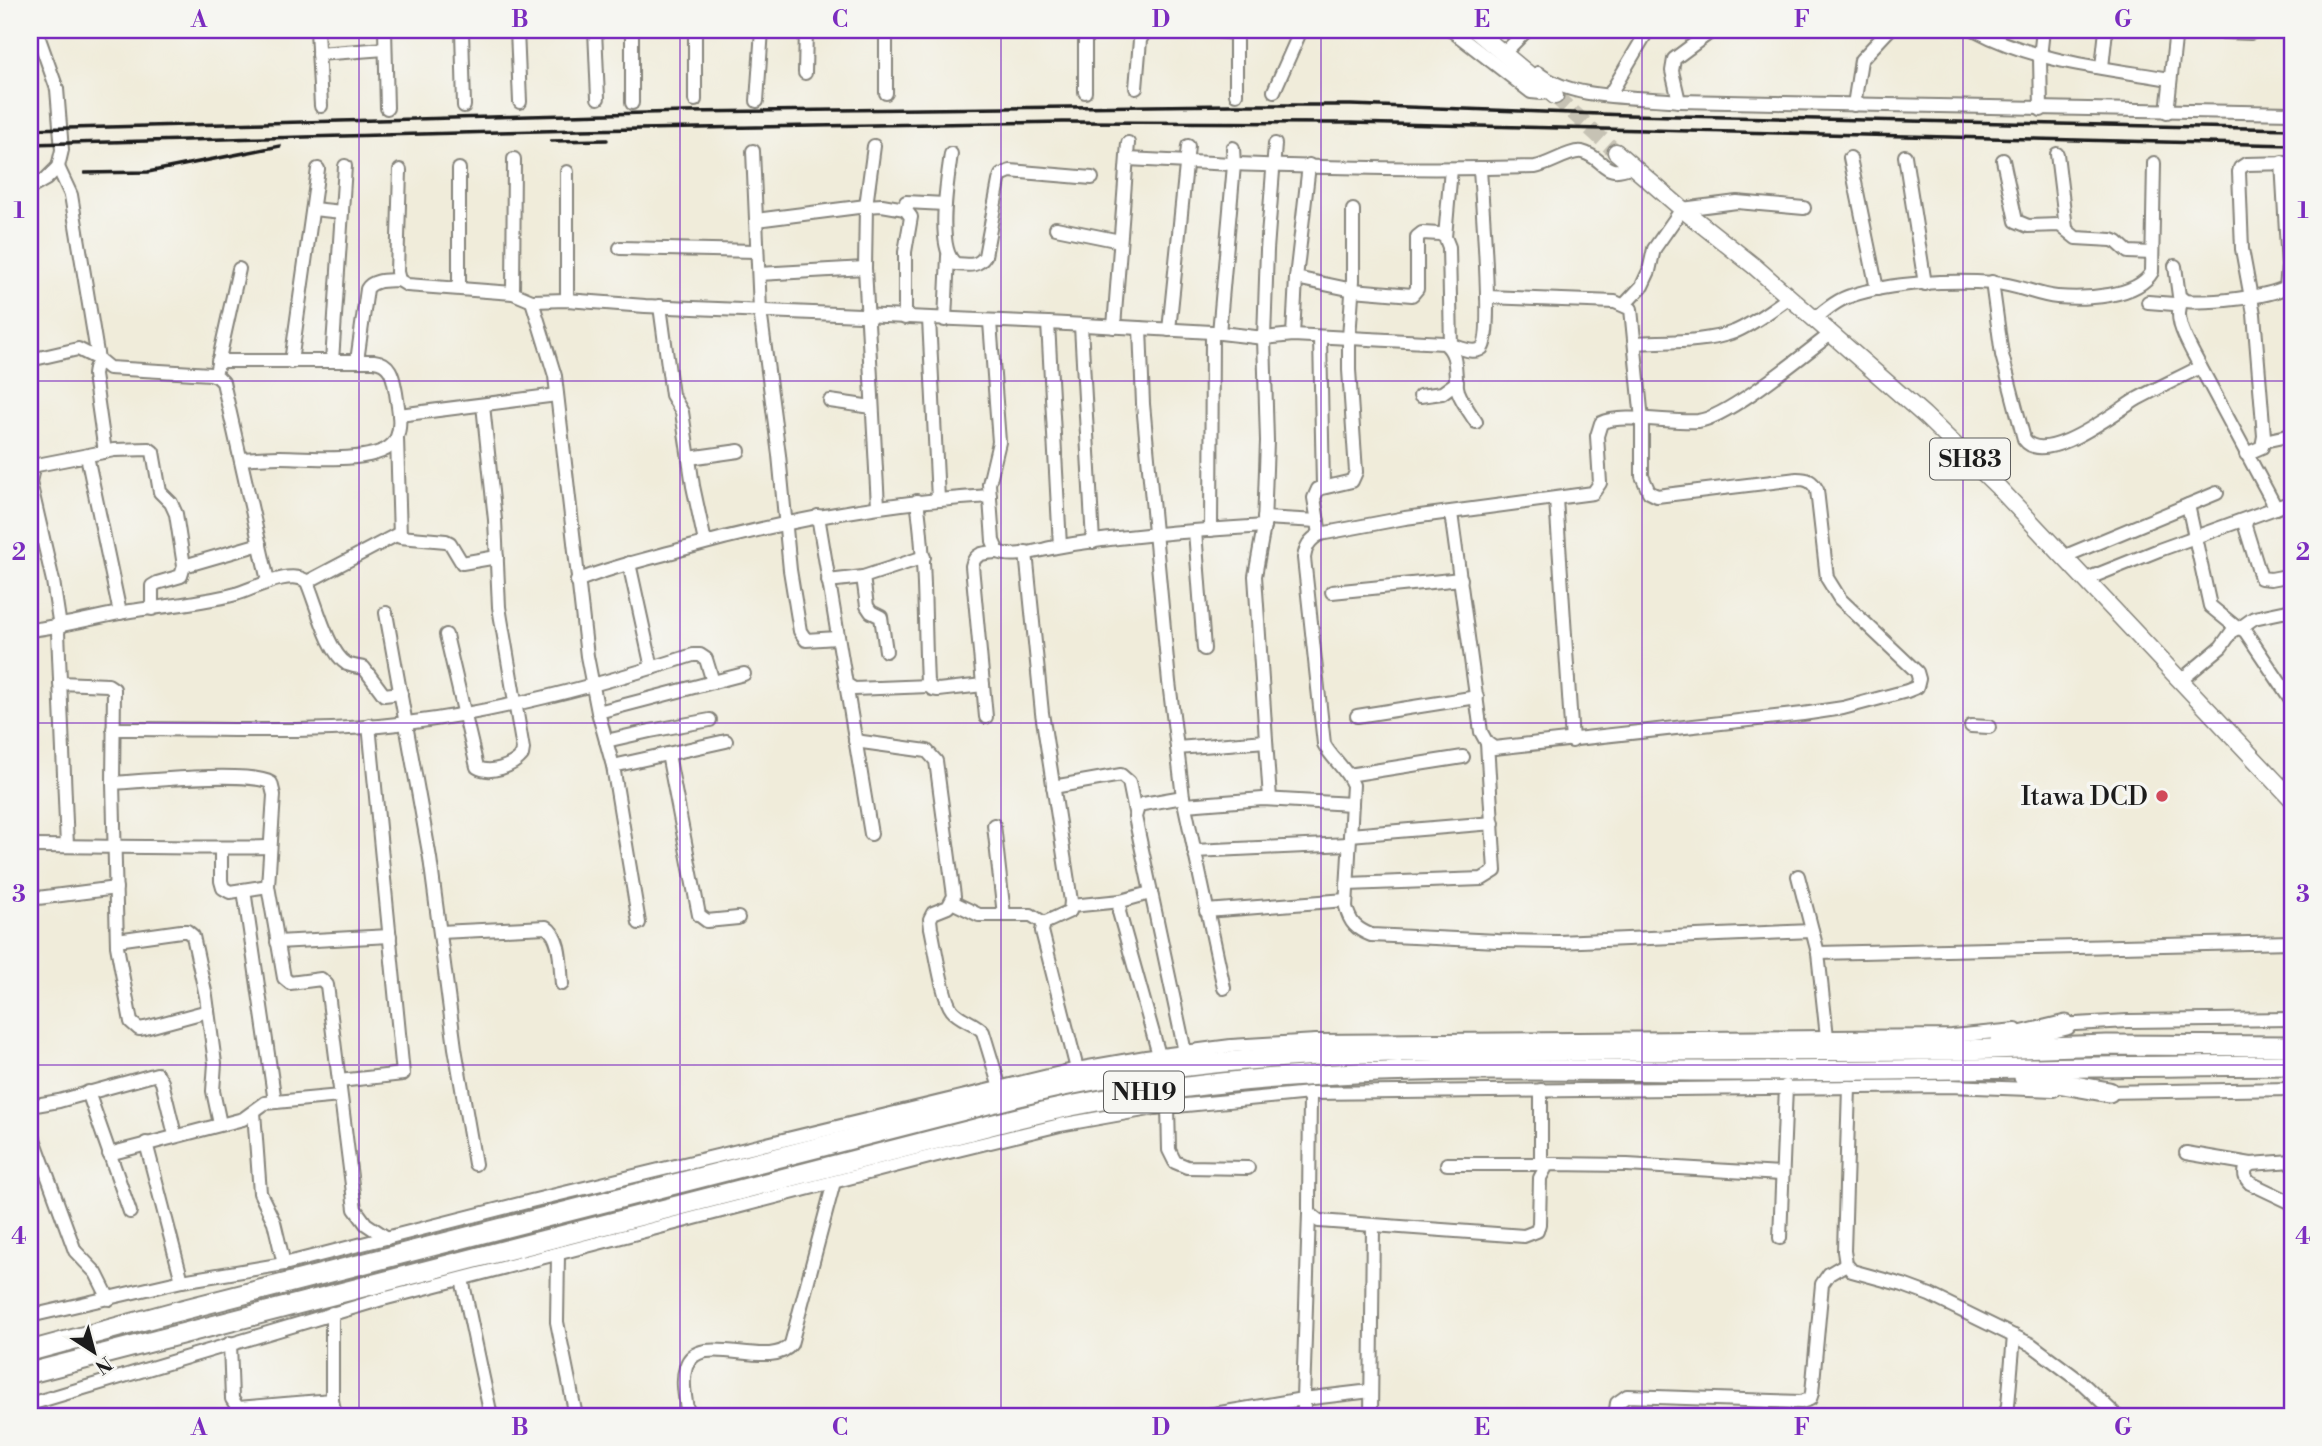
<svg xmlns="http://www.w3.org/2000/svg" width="2322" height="1446" viewBox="0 0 2322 1446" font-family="'Libre Bodoni',serif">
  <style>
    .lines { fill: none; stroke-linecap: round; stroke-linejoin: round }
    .major-tunnel { stroke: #c6c2b4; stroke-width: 16; stroke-dasharray: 16 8; stroke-linecap: butt }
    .minor-casing { stroke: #86847b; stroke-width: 16 }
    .major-casing { stroke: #86847b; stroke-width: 19 }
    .highway-casing { stroke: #86847b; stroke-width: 23 }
    .minor { stroke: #fff; stroke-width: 12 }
    .major { stroke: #fff; stroke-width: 16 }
    .highway { stroke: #fff; stroke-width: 19 }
    .rail { stroke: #1c1c1c; stroke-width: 3.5 }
    .grid { fill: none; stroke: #7b2cbf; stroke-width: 2; stroke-opacity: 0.55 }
    .poi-dot { fill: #d1495b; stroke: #f6f6f2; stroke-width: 2.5 }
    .labels { text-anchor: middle; stroke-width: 7; stroke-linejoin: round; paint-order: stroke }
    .shield { fill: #f6f6f2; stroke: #5d5d5c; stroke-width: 2 }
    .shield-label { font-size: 24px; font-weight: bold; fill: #1c1c1c }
    .poi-label { font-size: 26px; fill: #1c1c1c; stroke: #f6f6f2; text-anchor: end }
    .neatline { fill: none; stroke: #7b2cbf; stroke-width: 2.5 }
    .grid-label { font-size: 23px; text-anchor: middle; font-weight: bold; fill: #7b2cbf }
  </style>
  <rect width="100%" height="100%" fill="#f6f6f2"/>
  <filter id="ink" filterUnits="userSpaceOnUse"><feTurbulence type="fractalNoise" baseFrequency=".0143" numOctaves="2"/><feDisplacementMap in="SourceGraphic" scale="14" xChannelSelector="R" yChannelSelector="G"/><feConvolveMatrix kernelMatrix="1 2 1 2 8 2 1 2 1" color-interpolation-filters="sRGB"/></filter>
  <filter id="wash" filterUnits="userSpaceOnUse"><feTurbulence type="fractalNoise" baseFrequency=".00686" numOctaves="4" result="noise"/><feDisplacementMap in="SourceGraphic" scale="28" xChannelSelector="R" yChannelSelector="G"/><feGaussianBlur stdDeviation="1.57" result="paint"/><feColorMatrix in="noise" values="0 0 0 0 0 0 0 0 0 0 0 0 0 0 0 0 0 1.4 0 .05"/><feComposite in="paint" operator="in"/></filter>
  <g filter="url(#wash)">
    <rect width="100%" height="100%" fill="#f0ecda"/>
  </g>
  <g filter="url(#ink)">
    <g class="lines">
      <path class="major-tunnel" d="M1555,96L1616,152"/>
      <defs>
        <g id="minor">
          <path d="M317,30L321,106"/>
          <path d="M385,30L387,108"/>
          <path d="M462,30L464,106"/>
          <path d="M517,30L520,102"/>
          <path d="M595,30L598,98"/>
          <path d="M886,30V93"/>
          <path d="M1085,30V92"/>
          <path d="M1205,30L1236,33"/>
          <path d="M1451,30L1531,92L1542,93L1548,91"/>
          <path d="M1975,30C2035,62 2104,68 2170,79"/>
          <path d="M1507,50L1527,30"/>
          <path d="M318,54L385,49"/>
          <path d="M2102,67L2106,30"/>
          <path d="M805,73L806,30"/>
          <path d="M1538,73C1574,101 1635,96 1679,101L2292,113"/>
          <path d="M1136,88L1140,40L1146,30"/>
          <path d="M1274,91L1301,30"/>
          <path d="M1236,94V30"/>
          <path d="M1610,94L1648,30"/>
          <path d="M695,100V30"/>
          <path d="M757,101L762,30"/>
          <path d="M1679,101L1672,71L1674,59L1713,30"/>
          <path d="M632,103V30"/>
          <path d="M1854,105L1861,60L1889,30"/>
          <path d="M2041,110L2040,57L2043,30"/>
          <path d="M2167,112L2176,30L2251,33L2256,30"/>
          <path d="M874,146L866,206L865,268L878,506"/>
          <path d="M753,151L760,310L779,455L790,570L800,631L806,640L837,638"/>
          <path d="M951,154C948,177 935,249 956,264C968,265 978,267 985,256L999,181L1001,175L1010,171L1092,178"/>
          <path d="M2057,154L2066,228"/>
          <path d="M1905,156L1925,284"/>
          <path d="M1850,158L1877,289"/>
          <path d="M1127,159C1263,166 1399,171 1535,167C1549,165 1570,150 1582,152C1606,158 1602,179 1632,166"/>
          <path d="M2003,160L2016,221L2028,226L2060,225L2076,238L2112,240L2117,242L2128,252L2152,253"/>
          <path d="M58,167L71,195L98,359L109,368L211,374L218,377L223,382L268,581"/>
          <path d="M400,170L397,272L399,280L407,285L513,293L532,301L567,300L645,306L1048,323L1212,332L1264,338L1293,335L1444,343C1460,355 1453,374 1458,391C1462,402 1470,413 1476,422"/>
          <path d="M567,172V300"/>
          <path d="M30,188L46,179L58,167L62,150L57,89L36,30"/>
          <path d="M906,202L945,204"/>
          <path d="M313,209L342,212"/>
          <path d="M756,220L866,206L882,205L905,209L911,217L905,252V318"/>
          <path d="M1056,228L1120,241"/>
          <path d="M1445,237L1451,169"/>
          <path d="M620,248L757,251"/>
          <path d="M2175,266L2179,296L2185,301C2207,303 2267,298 2286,287L2288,266L2282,162"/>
          <path d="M759,274L865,268"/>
          <path d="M1296,278L1353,290L1412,295L1417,289V237L1422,233L1440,234L1445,237L1449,247L1451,348"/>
          <path d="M1992,282L2002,355L2024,439C2044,468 2115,412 2137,399C2157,388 2179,378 2200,367"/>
          <path d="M459,288V169"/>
          <path d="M513,293L514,159"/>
          <path d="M532,301L555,376L587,656L598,712L613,766L639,923"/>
          <path d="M2182,301C2173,318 2186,339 2194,355L2276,508"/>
          <path d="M2148,302L2174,304L2182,301"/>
          <path d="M1625,304L1642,286L1649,271L1654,249L1682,209L1737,202L1804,208"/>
          <path d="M660,306L672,395L682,412L693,486L705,542"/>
          <path d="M929,319L938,499"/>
          <path d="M1815,319C1825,310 1837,300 1850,296C1892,282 1951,280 1994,283C2016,284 2036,295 2057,297C2084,299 2137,298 2152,272L2154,163"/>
          <path d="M945,320L948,256"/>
          <path d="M990,322L999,442L989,484L993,541L998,552C1014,559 1039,550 1056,547C1124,535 1195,531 1264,526"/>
          <path d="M1048,323L1060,546"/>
          <path d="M1081,326L1093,542"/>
          <path d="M1114,327L1128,143"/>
          <path d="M1140,328L1143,404L1169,682L1183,797L1224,988"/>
          <path d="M1169,330L1188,146"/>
          <path d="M1219,333L1234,165L1233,148"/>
          <path d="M1293,335L1296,278L1309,165"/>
          <path d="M1320,337L1323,486"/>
          <path d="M1635,343C1667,341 1704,343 1734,332C1754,324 1772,309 1790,297"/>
          <path d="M1451,345C1459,347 1474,355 1482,348C1494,336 1481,193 1480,168"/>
          <path d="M30,360L78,349L98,359"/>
          <path d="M218,361H374C392,363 393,378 396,393C398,408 403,427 395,441C381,465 304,457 280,457C267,457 254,458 242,459"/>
          <path d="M332,361L345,166"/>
          <path d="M357,361L367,289C373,279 388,281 399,280"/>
          <path d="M100,362L95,368L94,375L105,452"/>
          <path d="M291,362L318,169"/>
          <path d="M217,368L239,269"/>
          <path d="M1420,396L1442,393L1457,382"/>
          <path d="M830,401L872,407"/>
          <path d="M399,415L557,395"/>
          <path d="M397,438L400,537L446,541L450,543L462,563L497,557"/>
          <path d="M2264,441L2292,435"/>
          <path d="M2246,454L2262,447L2264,436L2254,314L2242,249L2239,172L2240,168L2246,164L2292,163"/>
          <path d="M87,456L120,613"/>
          <path d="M689,458L739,451"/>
          <path d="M1556,499L1572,741"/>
          <path d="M917,501C926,561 924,621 927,682L932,689L938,690L983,685"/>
          <path d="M2188,505L2210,606L2237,628"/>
          <path d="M1451,513L1481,732L1487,743L1494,748L1803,714L1843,708L1907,691L1917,687L1919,679L1917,672L1840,599L1827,578L1817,490C1812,481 1808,479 1797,479L1657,496L1649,492L1642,476V420L1631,309L1615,302L1487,297"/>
          <path d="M818,516L846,684L854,689L929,686"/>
          <path d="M1264,518L1318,521"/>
          <path d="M2247,519L2245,526L2261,578L2271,579L2292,575"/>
          <path d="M1211,530L1212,332"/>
          <path d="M1195,531L1204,649"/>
          <path d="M1320,534L1314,498L1318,489L1352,481L1356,472L1349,370V338L1353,280V210"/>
          <path d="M1026,552L1042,713L1071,901L1070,911L1044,923L1042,931L1077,1069"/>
          <path d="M2063,557L2217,493"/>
          <path d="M629,563L652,668"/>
          <path d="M184,566L260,544"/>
          <path d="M863,577L867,606L871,612L881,617L886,651"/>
          <path d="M2084,580L2159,550L2292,502"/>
          <path d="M577,581C610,567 645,560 679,550C781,521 884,502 990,496"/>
          <path d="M828,581L863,577L924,557"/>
          <path d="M307,582L398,534"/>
          <path d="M1332,592L1461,579"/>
          <path d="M386,613L430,858L455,1048L475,1164"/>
          <path d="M2240,628L2254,618L2292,610"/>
          <path d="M30,630C64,626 96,617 130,611C165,606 201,603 236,594C253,589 292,568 307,582C316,602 328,653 347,664C352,666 358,667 364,668L384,695L401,693"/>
          <path d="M446,635L477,767C490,775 513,766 522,755L523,749L499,607L495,520L483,405"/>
          <path d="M2180,681L2221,647L2233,630L2240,628L2245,631L2292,701"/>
          <path d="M60,683L108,685L114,689L113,783L117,946L131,1022L139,1029L145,1028L208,1011"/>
          <path d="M846,684L871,834"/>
          <path d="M598,712L744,674"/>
          <path d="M1357,716L1477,697"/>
          <path d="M986,717L972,566C975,552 985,553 998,552"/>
          <path d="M1971,726L1989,727"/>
          <path d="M113,729C211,728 310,735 407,723C504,711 600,685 693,655H700L706,659L713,682"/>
          <path d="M606,741L650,731L710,720"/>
          <path d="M855,741L927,751L936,761L954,896L948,907L933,913L930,919L931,928C935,945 942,998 952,1010C960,1020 975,1022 983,1032L1000,1088"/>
          <path d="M1177,748L1266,741"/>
          <path d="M668,754L699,915L707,921L738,918"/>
          <path d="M613,766L726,741"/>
          <path d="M1348,775L1463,757"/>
          <path d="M113,783C143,781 250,770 271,783L274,795L268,886L284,978L290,983L321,979L327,985L355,1209L366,1224L387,1238"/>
          <path d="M1053,787L1121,775L1129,782L1135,812"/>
          <path d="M1183,797L1143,804L1138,807L1135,817L1185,1052"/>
          <path d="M1270,799L1255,576L1264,526L1267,441L1264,338L1267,250L1275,144"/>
          <path d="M1185,805L1263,799L1352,804"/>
          <path d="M994,825L1004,915"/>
          <path d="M1350,835L1493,823"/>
          <path d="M30,846C110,846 190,849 270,847"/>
          <path d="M67,846L58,632L60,627L53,581L30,482L33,468L37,465L114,450L149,449L153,452L160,492L171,503L176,514L184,566L181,576L157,583L152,586V609"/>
          <path d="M221,848V881L223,888L230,892L268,886"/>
          <path d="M1194,851L1349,844"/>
          <path d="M1798,876L1818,953L1827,1037"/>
          <path d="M1347,884L1482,879L1495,871L1487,743"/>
          <path d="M244,890L275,1102"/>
          <path d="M1150,893L1121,901L1119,912L1159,1055"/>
          <path d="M30,899L116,888"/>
          <path d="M952,902L979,915H1031L1044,923"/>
          <path d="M1071,906L1121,901"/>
          <path d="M1206,911L1346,900"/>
          <path d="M1812,931L1558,942L1498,941L1371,935C1356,929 1350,923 1346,907L1353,785C1346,768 1332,759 1324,744L1304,558C1306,546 1309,540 1320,534L1405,518L1593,493L1600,483L1597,436L1601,423C1620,413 1673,423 1698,421C1729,417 1804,354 1832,333"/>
          <path d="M440,932L546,927C562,937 560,967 562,984"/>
          <path d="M117,940L181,931H187L193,936L206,996L215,1063L213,1091L220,1124"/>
          <path d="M277,942L390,936"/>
          <path d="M1818,953L2292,942"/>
          <path d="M2058,1025L2128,1021L2292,1019"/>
          <path d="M339,1081L403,1074L369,725"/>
          <path d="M1849,1087L1844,1251L1846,1264L1852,1271L1903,1285L1930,1295L2032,1345L2080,1381L2117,1416"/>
          <path d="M88,1092L130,1212"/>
          <path d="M2104,1092L2292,1089"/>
          <path d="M1310,1093L1309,1205V1213L1319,1221L1524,1236L1537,1231L1539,1224L1540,1178L1547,1165L1553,1164L1627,1165L1781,1174"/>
          <path d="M30,1106L59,1101L157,1074L162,1082L175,1135"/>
          <path d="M1168,1106L1169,1150L1175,1162L1187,1167L1248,1168"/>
          <path d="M254,1112L260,1193L274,1222L284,1264"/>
          <path d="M30,1128L75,1251L96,1273L109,1299"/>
          <path d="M146,1143L182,1281"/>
          <path d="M2186,1153L2251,1164"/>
          <path d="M109,1154L243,1119L265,1103L340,1096"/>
          <path d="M2292,1161L2251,1164L2246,1168C2244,1175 2245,1178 2250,1183L2292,1203"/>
          <path d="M1447,1164H1553"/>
          <path d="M1541,1164V1090"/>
          <path d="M1780,1238L1786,1086"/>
          <path d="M558,1254L557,1322L576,1416"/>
          <path d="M462,1279L491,1416"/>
          <path d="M332,1313V1400L335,1416"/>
          <path d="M30,1316L182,1281L284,1264L531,1201L1077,1069L1146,1057L1231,1046L1316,1041L1952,1036L2016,1030"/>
          <path d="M230,1343L232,1399L238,1408L332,1400"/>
          <path d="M30,1404L379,1300L937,1155L1060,1125L1155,1108L1310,1093L1949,1086L2054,1090"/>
          <path d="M688,1416C686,1400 681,1382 686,1367C697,1329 771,1372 791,1344L834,1182"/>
          <path d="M1202,1416L1303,1399L1371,1391"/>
          <path d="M1305,1416L1303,1399L1309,1213"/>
          <path d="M1371,1416L1373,1225"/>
          <path d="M1615,1416L1617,1403L1627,1396L1801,1402L1810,1399L1812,1393L1822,1284L1829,1274L1846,1264"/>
          <path d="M2005,1416L2008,1405L2014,1336"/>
        </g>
        <g id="major">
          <path d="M1475,30L1555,96"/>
          <path d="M1616,152L1682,209L1754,266L1924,415L1998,487L2292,799"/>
        </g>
        <g id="highway">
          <path d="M2000,1041L2066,1025"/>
          <path d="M2024,1077L2109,1092"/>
          <path d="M30,1351L174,1312L1019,1096C1141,1066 1265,1056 1390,1052L1962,1050L2107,1045L2292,1046"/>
          <path d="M30,1373L1014,1119C1242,1061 1480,1070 1713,1071C1906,1071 2099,1066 2292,1065"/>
        </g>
      </defs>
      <use href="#minor" class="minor-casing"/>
      <use href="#major" class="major-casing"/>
      <use href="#highway" class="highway-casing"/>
      <use href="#minor" class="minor"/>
      <use href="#major" class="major"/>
      <use href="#highway" class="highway"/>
      <g class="rail">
        <path d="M30,129L684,112L1232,105H1351L1628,115L2292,129"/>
        <path d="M551,141L607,140"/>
        <path d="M30,144L579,130L1063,122L1350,123L2292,145"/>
        <path d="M85,173L148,172L280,146"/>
      </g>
    </g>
  </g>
  <path class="grid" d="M359,30V1416M680,30V1416M1001,30V1416M1321,30V1416M1642,30V1416M1963,30V1416M30,381H2292M30,723H2292M30,1065H2292"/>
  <circle class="poi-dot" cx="2162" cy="796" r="7"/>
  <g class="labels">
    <g class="shield">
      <rect x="1930" y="438.5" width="80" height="41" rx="5"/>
      <rect x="1104" y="1071.5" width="80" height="41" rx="5"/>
    </g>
    <g class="shield-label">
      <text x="1970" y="467">SH83</text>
      <text x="1144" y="1100">NH19</text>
    </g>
    <g class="poi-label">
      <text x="2148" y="805">Itawa DCD</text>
    </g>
  </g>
  <rect width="2322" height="1446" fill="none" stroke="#f6f6f2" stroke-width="77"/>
  <g transform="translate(94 1352) rotate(144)" stroke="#f6f6f2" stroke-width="5" paint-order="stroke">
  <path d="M0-5L12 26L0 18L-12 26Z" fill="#1c1c1c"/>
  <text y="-10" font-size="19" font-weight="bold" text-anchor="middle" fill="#1c1c1c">N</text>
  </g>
  <rect x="38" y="38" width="2246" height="1370" class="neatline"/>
  <g class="grid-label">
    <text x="199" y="27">A</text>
    <text x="520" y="27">B</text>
    <text x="840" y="27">C</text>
    <text x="1161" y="27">D</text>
    <text x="1482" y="27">E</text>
    <text x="1802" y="27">F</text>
    <text x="2123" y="27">G</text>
    <text x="19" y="218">1</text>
    <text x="2303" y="218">1</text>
    <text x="19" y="560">2</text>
    <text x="2303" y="560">2</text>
    <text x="19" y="902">3</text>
    <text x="2303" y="902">3</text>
    <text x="19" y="1244">4</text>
    <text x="2303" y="1244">4</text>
    <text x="199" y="1435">A</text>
    <text x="520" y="1435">B</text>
    <text x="840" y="1435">C</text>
    <text x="1161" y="1435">D</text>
    <text x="1482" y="1435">E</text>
    <text x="1802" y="1435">F</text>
    <text x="2123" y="1435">G</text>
  </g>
</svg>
